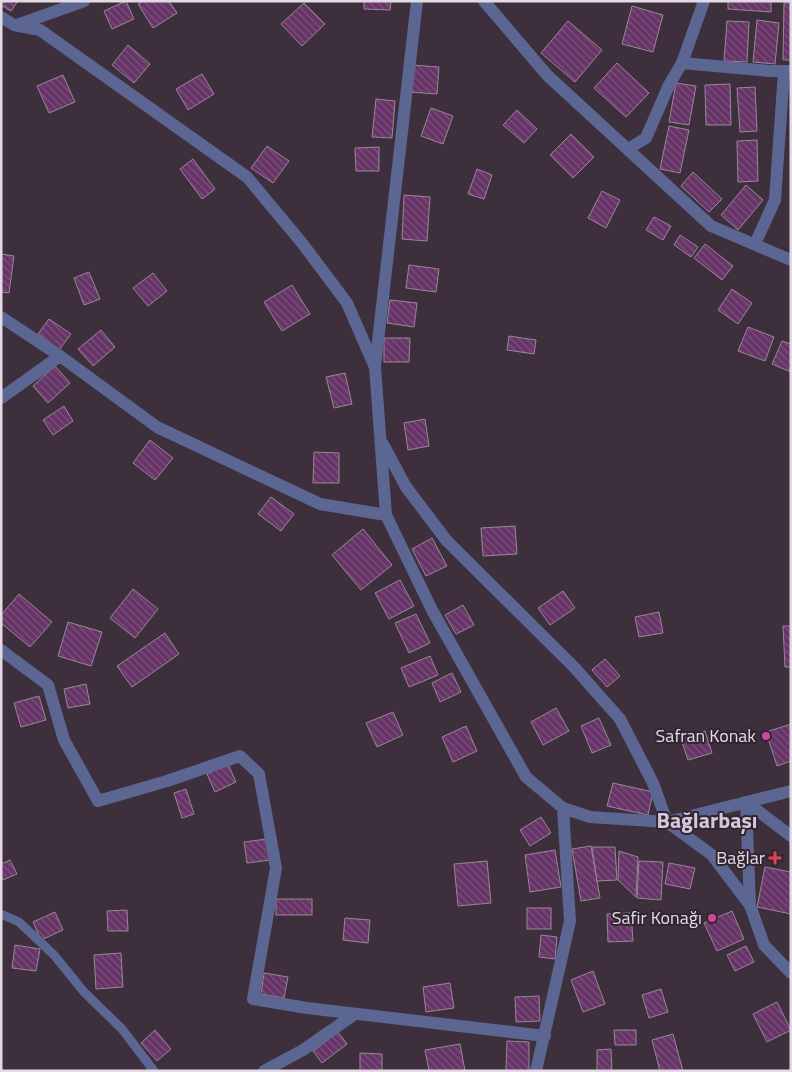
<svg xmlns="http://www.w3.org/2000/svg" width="792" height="1072" viewBox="0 0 792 1072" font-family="'Titillium Web',sans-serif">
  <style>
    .building { fill: url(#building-back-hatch); stroke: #988898 }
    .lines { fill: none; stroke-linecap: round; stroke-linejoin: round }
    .service { stroke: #5c6693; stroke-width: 9 }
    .minor { stroke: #5c6693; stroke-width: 12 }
    .tertiary { stroke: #5c6693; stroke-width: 12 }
    .hotel-dot { fill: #d1479c; stroke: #322532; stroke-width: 2 }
    .health-dot { fill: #e0444e; stroke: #322532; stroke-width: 2 }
    .labels { text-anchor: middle; stroke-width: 4; stroke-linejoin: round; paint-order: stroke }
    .poi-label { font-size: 18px; fill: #e3dae3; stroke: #322532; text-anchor: end }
    .district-label { font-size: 22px; font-weight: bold; fill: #d8c7d8; stroke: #322532 }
  </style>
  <defs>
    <pattern id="building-back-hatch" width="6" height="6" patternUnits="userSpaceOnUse" patternTransform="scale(1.25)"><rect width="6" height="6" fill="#663466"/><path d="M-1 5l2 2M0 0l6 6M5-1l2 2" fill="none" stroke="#7c517c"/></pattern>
  </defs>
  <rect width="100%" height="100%" fill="#3d2f3c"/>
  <g class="building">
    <path d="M1,1H18L11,11L1,5Z"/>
    <path d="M126,1L134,19L112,29L104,11Z"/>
    <path d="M143,1H169L177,13L153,28L138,4Z"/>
    <path d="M364,1H391L390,10L364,9Z"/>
    <path d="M728,1H771V12L728,9Z"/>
    <path d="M304,3L325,24L302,46L281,24Z"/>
    <path d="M784,3H791V60H783Z"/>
    <path d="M632,6L663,15L653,52L622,44Z"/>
    <path d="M757,20L779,23L775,64L753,62Z"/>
    <path d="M568,21L602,50L575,82L541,53Z"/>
    <path d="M727,21L749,22L747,62L724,61Z"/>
    <path d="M128,45L150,64L134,83L112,65Z"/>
    <path d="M617,63L649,93L626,117L594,88Z"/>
    <path d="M412,65L439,67L437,94L410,92Z"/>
    <path d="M202,74L214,94L188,110L176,89Z"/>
    <path d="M63,75L75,102L49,113L37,86Z"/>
    <path d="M676,83L696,86L689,125L669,122Z"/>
    <path d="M730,84L731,125H706L705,85Z"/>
    <path d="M755,87L757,131L740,132L737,88Z"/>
    <path d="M376,99L395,101L392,138L372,137Z"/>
    <path d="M431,108L453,116L443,144L421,136Z"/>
    <path d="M517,110L537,129L524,143L503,125Z"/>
    <path d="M669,126L689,130L680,173L660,169Z"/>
    <path d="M571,134L594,157L573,178L550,155Z"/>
    <path d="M757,140L758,181L738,182L737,141Z"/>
    <path d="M267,146L289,161L273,183L251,168Z"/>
    <path d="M379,147V171H356L355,148Z"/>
    <path d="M193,159L215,189L202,199L180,169Z"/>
    <path d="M477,169L492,175L484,199L468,194Z"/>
    <path d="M693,172L722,199L709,212L681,186Z"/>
    <path d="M746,185L763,200L738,230L721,215Z"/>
    <path d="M602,191L620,200L606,228L588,218Z"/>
    <path d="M404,195L430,197L427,241L402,239Z"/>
    <path d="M654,217L671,226L663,240L646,230Z"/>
    <path d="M680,235L698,247L691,257L674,245Z"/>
    <path d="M705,244L733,266L722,280L694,258Z"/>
    <path d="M1,254L14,256L9,293L1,292Z"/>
    <path d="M409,265L439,269L436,292L406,288Z"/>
    <path d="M89,272L100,299L84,305L74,278Z"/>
    <path d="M153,273L167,291L148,306L133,288Z"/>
    <path d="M292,285L310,314L282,331L264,302Z"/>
    <path d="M732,289L752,303L738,324L718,310Z"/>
    <path d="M390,300L417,303L414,327L387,323Z"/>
    <path d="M49,319L71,334L59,350L38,334Z"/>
    <path d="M748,327L774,337L765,361L738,351Z"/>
    <path d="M101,330L115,347L93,366L78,349Z"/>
    <path d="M509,336L536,340L534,354L507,350Z"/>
    <path d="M384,338H410L409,362H384Z"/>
    <path d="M782,341L791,344V372L772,364Z"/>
    <path d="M55,366L70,383L48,403L33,386Z"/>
    <path d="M345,373L352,404L334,408L326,377Z"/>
    <path d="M64,406L73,421L53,435L43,420Z"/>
    <path d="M425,419L429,446L408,450L404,423Z"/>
    <path d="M150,440L173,458L155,480L133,463Z"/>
    <path d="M314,452L339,453V483H313Z"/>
    <path d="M271,497L294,514L281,531L258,514Z"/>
    <path d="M515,526L517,554L483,556L481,528Z"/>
    <path d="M363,529L392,565L361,590L332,555Z"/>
    <path d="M432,538L447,566L426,576L412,549Z"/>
    <path d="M400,580L414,606L389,619L375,593Z"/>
    <path d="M133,589L158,609L135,638L110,618Z"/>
    <path d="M563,591L575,608L550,625L538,608Z"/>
    <path d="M19,594L52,622L30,647L1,623V615Z"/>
    <path d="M463,605L474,625L456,634L445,615Z"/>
    <path d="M659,612L663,633L639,637L635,617Z"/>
    <path d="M416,614L430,643L409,653L395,623Z"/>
    <path d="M68,622L102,632L91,666L58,656Z"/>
    <path d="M783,626H791V667H785Z"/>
    <path d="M165,633L179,654L132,687L117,666Z"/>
    <path d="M430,656L438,675L409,687L401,668Z"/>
    <path d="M605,659L620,676L607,687L592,670Z"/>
    <path d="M452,673L461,692L440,702L432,683Z"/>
    <path d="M86,684L90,704L68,708L64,689Z"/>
    <path d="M39,696L46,720L21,727L14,703Z"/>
    <path d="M556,708L569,731L543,745L531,722Z"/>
    <path d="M393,712L403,735L377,747L366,723Z"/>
    <path d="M599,718L611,745L592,753L581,726Z"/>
    <path d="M791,724V761L777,766L766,732Z"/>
    <path d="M466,726L477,751L453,762L442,737Z"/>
    <path d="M705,731L712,753L688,760L681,739Z"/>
    <path d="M228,764L236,782L215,792L207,774Z"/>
    <path d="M613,783L653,792L648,815L607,806Z"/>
    <path d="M186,789L194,814L182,818L174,793Z"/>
    <path d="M541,817L551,833L530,846L520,830Z"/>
    <path d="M267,839L270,860L247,863L244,842Z"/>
    <path d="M591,846L600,898L581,901L572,849Z"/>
    <path d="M592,847H615L617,880L597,881Z"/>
    <path d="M555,850L561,887L530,892L525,855Z"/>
    <path d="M619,851L638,857L636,897L618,880Z"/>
    <path d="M10,860L17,874L3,880L1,876V864Z"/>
    <path d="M487,861L491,903L458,906L454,864Z"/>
    <path d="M639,861L663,862L661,900L637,898Z"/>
    <path d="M669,863L695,868L690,889L665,884Z"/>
    <path d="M765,867L791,872V914L757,907Z"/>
    <rect x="276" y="899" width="36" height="16"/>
    <rect x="527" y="908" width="24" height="21"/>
    <path d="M127,910L128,931H108L107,911Z"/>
    <path d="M732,911L744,939L717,951L704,923Z"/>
    <path d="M55,912L63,930L41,940L33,922Z"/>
    <path d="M631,913L633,941L608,942L607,914Z"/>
    <path d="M345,918L370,920L368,943L343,940Z"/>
    <path d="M541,935L557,937L555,959L539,957Z"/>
    <path d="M15,945L40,949L36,971L12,968Z"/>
    <path d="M746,946L754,962L735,971L727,955Z"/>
    <path d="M121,953L123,987L96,989L94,955Z"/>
    <path d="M593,971L605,1004L583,1012L571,980Z"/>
    <path d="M264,973L288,977L284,998L261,994Z"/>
    <path d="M450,983L454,1008L426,1012L423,987Z"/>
    <path d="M661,989L668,1012L649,1018L642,995Z"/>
    <path d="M539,996L540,1021L516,1022L515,997Z"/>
    <path d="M777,1002L791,1030L767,1042L753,1014Z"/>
    <path d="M155,1030L171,1049L157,1061L141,1043Z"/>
    <path d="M614,1030H636V1045H615Z"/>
    <path d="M338,1032L347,1044L322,1063L313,1051Z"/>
    <path d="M673,1034L683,1071H660L652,1040Z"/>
    <path d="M507,1041L529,1042V1071H506Z"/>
    <path d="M460,1044L465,1071H429L425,1050Z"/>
    <path d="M611,1049L612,1071H597V1050Z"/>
    <path d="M360,1053L382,1054V1071H360Z"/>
  </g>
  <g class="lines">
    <path class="service" d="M1,914L19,922L54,955L84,992L122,1029L154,1071"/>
    <g class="minor">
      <path d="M417,1L375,367L386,515L432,610L526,777L563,808L590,817L667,822L791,791"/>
      <path d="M484,1L547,75L711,226L791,260"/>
      <path d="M1,17L14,25L40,30L247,177L302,243L347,303L374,365"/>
      <path d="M17,25L84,1"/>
      <path d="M682,63L704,1"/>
      <path d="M628,149L646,138L669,85L682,63L769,71H791"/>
      <path d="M755,244L775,200L784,71"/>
      <path d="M1,317L60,356L157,427L320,504L386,515"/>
      <path d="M1,398L60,356"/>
      <path d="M383,444L406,487L447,541L574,667L620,719L653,783L667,822"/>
      <path d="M1,650L48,685L64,740L98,801L167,781L240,756L259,774L276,868L253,999L307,1008L545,1036"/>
      <path d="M746,802L791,836"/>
      <path d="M264,1071L303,1050L355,1014"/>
      <path d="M536,1071L570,921L563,808"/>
    </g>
    <g class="tertiary">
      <path d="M746,802L750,905L764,945L791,973"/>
      <path d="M667,822L712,855L750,905"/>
    </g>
  </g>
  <g class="hotel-dot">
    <circle cx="766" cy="736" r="5"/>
    <circle cx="712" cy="918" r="5"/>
  </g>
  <path class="health-dot" d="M772.5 850.5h5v5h5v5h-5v5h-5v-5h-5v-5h5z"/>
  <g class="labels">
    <g class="poi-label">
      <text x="756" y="742">Safran Konak</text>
      <text x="765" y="864">Bağlar</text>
      <text x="702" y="924">Safir Konağı</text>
    </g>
    <g class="district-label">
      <text x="707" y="828">Bağlarbaşı</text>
    </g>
  </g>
  <rect width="792" height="1072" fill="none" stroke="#e3dae3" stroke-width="5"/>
</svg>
